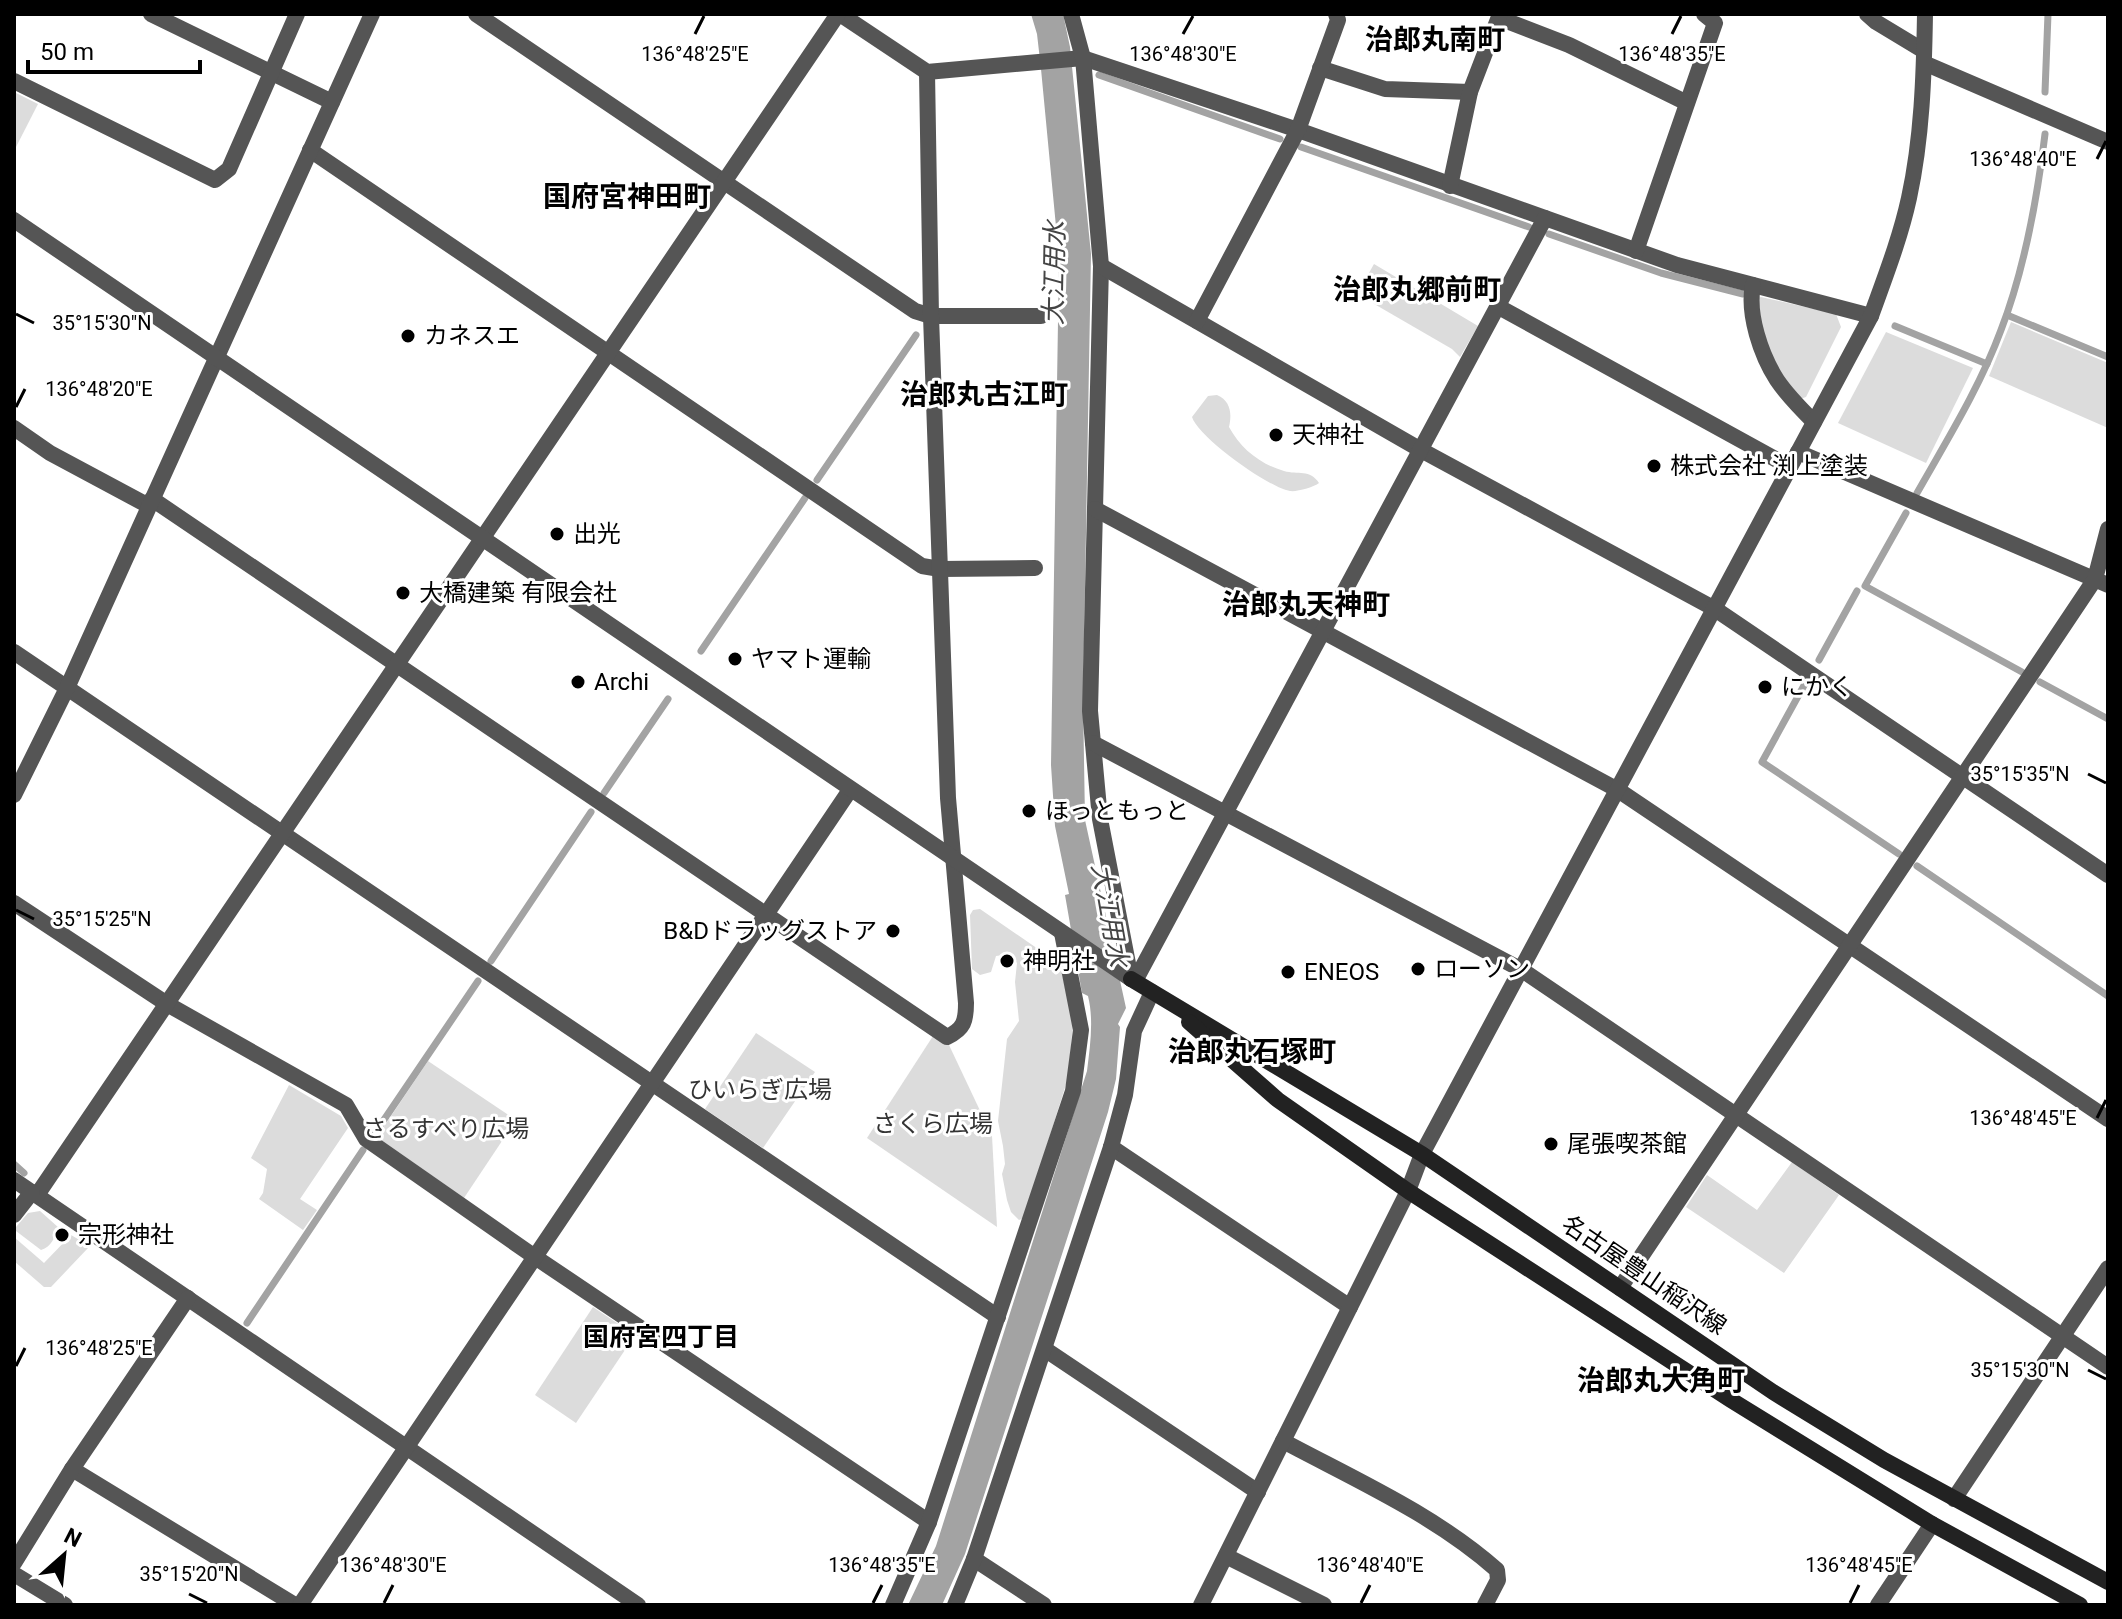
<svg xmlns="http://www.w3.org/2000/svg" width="2122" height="1619" viewBox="0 0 2122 1619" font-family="Roboto,'Noto Sans JP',sans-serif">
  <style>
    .green { fill: #dcdcdc }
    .water { fill: #a3a3a3 }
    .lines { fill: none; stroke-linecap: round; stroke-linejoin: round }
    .stream { stroke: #a3a3a3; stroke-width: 7 }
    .minor { stroke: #555; stroke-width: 16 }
    .tertiary { stroke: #555; stroke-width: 16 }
    .secondary { stroke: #222; stroke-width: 16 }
    .ticks { fill: none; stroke: #000; stroke-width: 3 }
    .poi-dot { fill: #000; stroke: #fff; stroke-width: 3 }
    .labels { text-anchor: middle; stroke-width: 6; stroke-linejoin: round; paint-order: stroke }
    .poi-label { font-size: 24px; fill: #000; stroke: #fff; text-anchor: start }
    .park-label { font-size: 24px; fill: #333; stroke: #fff }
    .street-label { font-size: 24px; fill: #000; stroke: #fff }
    .water-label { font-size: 26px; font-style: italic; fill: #444; stroke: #fff }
    .neighbourhood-label { font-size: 26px; font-weight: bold; fill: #000; stroke: #fff }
    .quarter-label { font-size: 28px; font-weight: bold; fill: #000; stroke: #fff }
    .ticks-label { font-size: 20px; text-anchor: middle; fill: #000; stroke: #fff; stroke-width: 6; stroke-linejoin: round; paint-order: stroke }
  </style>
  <rect width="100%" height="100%" fill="#fff"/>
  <g class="green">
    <path d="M14,92L38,104L16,147L14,146Z"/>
    <path d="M1374,264L1478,326L1460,357L1452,349L1357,294Z"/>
    <path d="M1761,297L1836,314L1841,327L1806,397L1800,399C1780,376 1752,330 1758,298Z"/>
    <path d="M2011,322L2108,363V428L1989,376Z"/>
    <path d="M1886,332L1973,368L1926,463L1838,423Z"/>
    <path d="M1217,395C1231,401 1232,414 1229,427C1241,449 1260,464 1284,471C1298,475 1310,469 1319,483C1314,487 1297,492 1290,491C1269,488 1198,437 1192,417L1208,396Z"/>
    <path d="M980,909L1054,960L1061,969L1073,1024L1068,1078L1024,1218L1019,1220L1011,1212L1007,1200L1002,1174L1005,1164L1003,1146L998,1121L1007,1039L1019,1021L1015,982L1017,963L1010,954L996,956L991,972L980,975L972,969L970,915L973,910Z"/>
    <path d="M756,1033L815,1072L763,1148L705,1109Z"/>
    <path d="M933,1036L949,1045L992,1136L997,1227L867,1138Z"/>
    <path d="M428,1061L516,1120L464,1198L377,1137Z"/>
    <path d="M289,1085L341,1116L348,1128L300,1199L317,1210L303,1230L259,1199L263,1193L267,1169L251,1158Z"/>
    <path d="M1792,1162L1839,1195L1784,1273L1686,1207L1707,1175L1757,1210Z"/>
    <path d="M40,1211L59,1228C54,1237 52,1247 41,1250L16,1231V1227L28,1213Z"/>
    <path d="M71,1235L88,1245V1248L51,1287H44L14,1261V1237L44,1263Z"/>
    <path d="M593,1307L635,1335L576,1423L535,1395Z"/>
  </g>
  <path class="water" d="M1031,14H1063L1070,47L1091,254L1083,699L1085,820L1126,1008L1118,1024L1120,1027L1116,1079L1108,1112L965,1554L942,1605H908L936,1546L1087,1071C1090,1047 1094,1020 1088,996L1082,993L1065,895L1069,894L1055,826L1051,765L1059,258L1041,69L1037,34Z"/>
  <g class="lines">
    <g class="stream">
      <path d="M1099,75L1280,139"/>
      <path d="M2045,92L2048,14"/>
      <path d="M1301,147L1529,227"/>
      <path d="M1549,234L1661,273L1743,294"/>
      <path d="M2007,315L2108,357"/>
      <path d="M1895,326L1987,364"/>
      <path d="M817,480L916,335"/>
      <path d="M1917,493C1947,440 1980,387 2001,330C2025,268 2037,200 2045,134"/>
      <path d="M1906,513L1865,586L2022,672"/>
      <path d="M701,651L805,498"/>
      <path d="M1819,660L1857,591"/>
      <path d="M1807,680L1762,762L1899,854"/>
      <path d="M2040,682L2108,719"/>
      <path d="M604,793L668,699"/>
      <path d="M1917,866L2108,996"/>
      <path d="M491,961L591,812"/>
      <path d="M375,1133L478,981"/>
      <path d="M14,1164L24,1173"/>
      <path d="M247,1323L363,1150"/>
    </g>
    <g class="minor">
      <path d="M151,14L332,102"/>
      <path d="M476,14L915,311L931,316H1041"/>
      <path d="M840,14L927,72L1083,58L1298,130L1677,265L1871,316"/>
      <path d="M1071,14L1083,58L1101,266L1090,711L1100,819L1131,979"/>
      <path d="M1867,14L1876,22L1924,51"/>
      <path d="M1499,18L1569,45L1685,102"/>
      <path d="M1320,68L1385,89L1470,92"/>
      <path d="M14,81L215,180L229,169L297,14"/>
      <path d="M310,150L922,566L940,569L1035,568"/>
      <path d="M1450,186L1470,92L1500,14"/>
      <path d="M1636,251L1715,23L1704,14"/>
      <path d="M1101,266L1421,450L1715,609L2108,875"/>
      <path d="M1753,285C1747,314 1761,355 1777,380C1787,395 1801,409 1814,422"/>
      <path d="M1497,306L1790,467"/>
      <path d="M1197,321L1298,130L1338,20L1336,14"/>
      <path d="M14,428L50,453L149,506"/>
      <path d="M1798,452L2108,585"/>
      <path d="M152,499L947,1037C964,1029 966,1021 966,1003L948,798L931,316L927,72"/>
      <path d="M1095,509L1618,790L2108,1119"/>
      <path d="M14,652L998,1317"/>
      <path d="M1093,743L1522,970L2108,1367"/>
      <path d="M14,795L67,688L372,14"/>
      <path d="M14,903L167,1004L346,1105L366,1139L535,1257L929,1522"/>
      <path d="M1135,981L1545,218"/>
      <path d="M1111,1147L1350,1307"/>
      <path d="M14,1180L638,1605"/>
      <path d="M37,1195L838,14"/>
      <path d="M14,1215L32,1192"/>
      <path d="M1620,1288L2095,579L2108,529"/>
      <path d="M1046,1350L1258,1492"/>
      <path d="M1283,1441C1356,1480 1435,1515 1497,1570L1498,1580L1485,1605"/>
      <path d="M72,1469L295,1605"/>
      <path d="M1954,1499L2108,1268"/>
      <path d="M1226,1556L1324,1605"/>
      <path d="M974,1559L1044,1605"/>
      <path d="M14,1563L72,1469L188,1298"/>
      <path d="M300,1605L850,790"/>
      <path d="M893,1605L929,1522L1073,1091L1081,1030L1062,933"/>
      <path d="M955,1605L974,1559L1111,1147L1125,1095L1134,1031L1152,992"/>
      <path d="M1878,1605L1932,1524"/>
    </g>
    <g class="tertiary">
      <path d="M1924,63L2108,142"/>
      <path d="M14,220L1131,979"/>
      <path d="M14,1574L65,1605"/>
      <path d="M1201,1605L1408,1191L1422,1154L1871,316C1885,277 1900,239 1909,198C1922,138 1924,76 1925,14"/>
    </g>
    <g class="secondary">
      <path d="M1131,979L1422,1154L1773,1392L1884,1460L2108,1582"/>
      <path d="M1189,1022L1278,1100L1408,1191L1731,1400L1932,1524L2080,1605"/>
    </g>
  </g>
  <path class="ticks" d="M695,34L704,16M1183,34L1193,16M1672,34L1681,16M2097,159L2106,141M16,314L34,323M16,407L25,389M2088,774L2106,783M16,910L34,919M2097,1118L2106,1100M16,1366L25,1348M2088,1370L2106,1379M189,1594L207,1603M384,1603L393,1585M873,1603L882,1585M1361,1603L1370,1585M1850,1603L1859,1585"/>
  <g class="poi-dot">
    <circle cx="408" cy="336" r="8"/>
    <circle cx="1276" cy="435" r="8"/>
    <circle cx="1654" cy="466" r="8"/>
    <circle cx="557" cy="534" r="8"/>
    <circle cx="403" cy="593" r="8"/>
    <circle cx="735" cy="659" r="8"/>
    <circle cx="578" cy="682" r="8"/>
    <circle cx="1765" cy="687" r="8"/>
    <circle cx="1029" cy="811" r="8"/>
    <circle cx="893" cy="931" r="8"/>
    <circle cx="1007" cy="961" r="8"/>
    <circle cx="1418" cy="969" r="8"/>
    <circle cx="1288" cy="972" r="8"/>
    <circle cx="1551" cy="1144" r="8"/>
    <circle cx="62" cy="1235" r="8"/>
  </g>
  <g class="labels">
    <g class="poi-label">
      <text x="424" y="344">カネスエ</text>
      <text x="1292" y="443">天神社</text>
      <text x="1670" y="474">株式会社 渕上塗装</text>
      <text x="573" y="542">出光</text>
      <text x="419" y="601">大橋建築 有限会社</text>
      <text x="751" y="667">ヤマト運輸</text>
      <text x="594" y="690">Archi</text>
      <text x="1781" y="695">にかく</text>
      <text x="1045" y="819">ほっともっと</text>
      <text x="877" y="939" text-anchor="end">B&amp;Dドラッグストア</text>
      <text x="1023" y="969">神明社</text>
      <text x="1434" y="977">ローソン</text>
      <text x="1304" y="980">ENEOS</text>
      <text x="1567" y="1152">尾張喫茶館</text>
      <text x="78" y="1243">宗形神社</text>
    </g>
    <g class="park-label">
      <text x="760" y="1098">ひいらぎ広場</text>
      <text x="933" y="1132">さくら広場</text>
      <text x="446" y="1137">さるすべり広場</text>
    </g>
    <g class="street-label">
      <text transform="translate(1644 1275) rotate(34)" y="8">名古屋豊山稲沢線</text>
    </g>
    <g class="water-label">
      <text transform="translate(1054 273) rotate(-89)" y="9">大江用水</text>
      <text transform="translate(1110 915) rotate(80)" y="9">大江用水</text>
    </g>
    <g class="neighbourhood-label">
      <text x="661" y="1346">国府宮四丁目</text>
    </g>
    <g class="quarter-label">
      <text x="1435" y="49">治郎丸南町</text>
      <text x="627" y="206">国府宮神田町</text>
      <text x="1417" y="299">治郎丸郷前町</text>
      <text x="984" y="404">治郎丸古江町</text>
      <text x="1306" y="614">治郎丸天神町</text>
      <text x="1252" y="1061">治郎丸石塚町</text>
      <text x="1661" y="1390">治郎丸大角町</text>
    </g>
  </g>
  <g class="ticks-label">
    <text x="695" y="61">136°48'25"E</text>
    <text x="1183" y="61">136°48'30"E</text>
    <text x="1672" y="61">136°48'35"E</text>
    <text x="2023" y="166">136°48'40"E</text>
    <text x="102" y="330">35°15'30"N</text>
    <text x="99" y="396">136°48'20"E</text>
    <text x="2020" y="781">35°15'35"N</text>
    <text x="102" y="926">35°15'25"N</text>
    <text x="2023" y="1125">136°48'45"E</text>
    <text x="99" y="1355">136°48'25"E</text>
    <text x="2020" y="1377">35°15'30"N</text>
    <text x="393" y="1572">136°48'30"E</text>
    <text x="882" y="1572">136°48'35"E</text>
    <text x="1370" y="1572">136°48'40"E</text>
    <text x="1859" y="1572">136°48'45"E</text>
    <text x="189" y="1581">35°15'20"N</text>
  </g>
  <rect width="2122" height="1619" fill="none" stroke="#000000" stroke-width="32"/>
  <g transform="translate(64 1555) rotate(27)" stroke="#ffffff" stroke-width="6" paint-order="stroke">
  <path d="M0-6L14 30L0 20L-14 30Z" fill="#000000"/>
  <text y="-12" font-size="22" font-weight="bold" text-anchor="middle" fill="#000000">N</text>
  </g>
  <path d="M28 60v12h172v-12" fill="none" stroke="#000000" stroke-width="4"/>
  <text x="40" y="60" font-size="24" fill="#000000" stroke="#ffffff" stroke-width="6" paint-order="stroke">50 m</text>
</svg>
